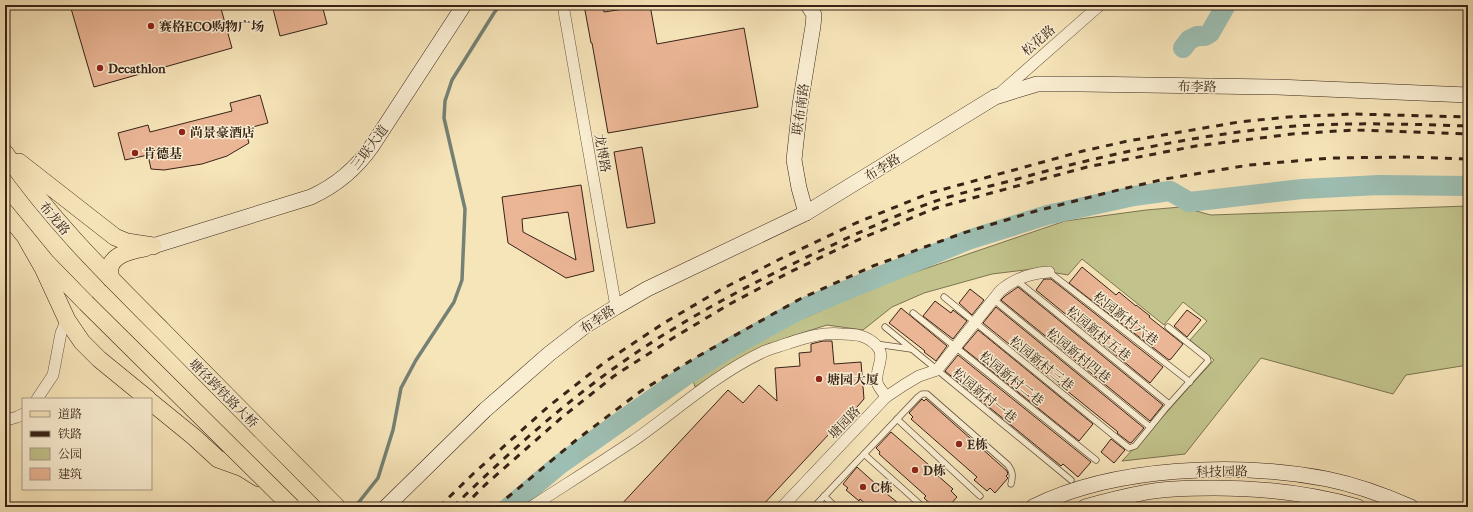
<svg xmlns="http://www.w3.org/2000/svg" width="1473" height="512" viewBox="0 0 1473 512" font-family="'IM FELL French Canon','Noto Serif SC',serif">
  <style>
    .green { fill: #c2c38c; stroke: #7c7351 }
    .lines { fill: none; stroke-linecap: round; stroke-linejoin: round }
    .stream { stroke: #748174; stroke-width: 3.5 }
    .river { stroke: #9dbfb3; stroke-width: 20 }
    .building { fill: #ebb696; stroke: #372316; fill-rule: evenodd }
    .lane-casing { stroke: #67543f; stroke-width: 7 }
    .street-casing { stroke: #67543f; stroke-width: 12 }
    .secondary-casing { stroke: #372316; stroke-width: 16 }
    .primary-casing { stroke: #372316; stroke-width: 18 }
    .lane { stroke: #faeed2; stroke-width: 5.5 }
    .street { stroke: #faeed2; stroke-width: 11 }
    .secondary { stroke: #faeed2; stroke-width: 15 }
    .primary { stroke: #f7e5ba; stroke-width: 17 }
    .rail { stroke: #372316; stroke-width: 3; stroke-dasharray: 7 7; stroke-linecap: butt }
    .primary-bridge-casing { stroke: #372316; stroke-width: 18; stroke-linecap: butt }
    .primary-bridge { stroke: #f7e5ba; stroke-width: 17 }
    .poi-dot { fill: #8f2418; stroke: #faeed2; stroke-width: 1.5 }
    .labels { text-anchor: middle; stroke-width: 3; stroke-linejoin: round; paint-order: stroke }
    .poi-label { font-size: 13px; font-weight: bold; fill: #372316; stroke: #faeed2; text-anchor: start }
    .street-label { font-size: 13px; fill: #372316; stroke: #faeed2 }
  </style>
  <rect width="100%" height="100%" fill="#f7e5ba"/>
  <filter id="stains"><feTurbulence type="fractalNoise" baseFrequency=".005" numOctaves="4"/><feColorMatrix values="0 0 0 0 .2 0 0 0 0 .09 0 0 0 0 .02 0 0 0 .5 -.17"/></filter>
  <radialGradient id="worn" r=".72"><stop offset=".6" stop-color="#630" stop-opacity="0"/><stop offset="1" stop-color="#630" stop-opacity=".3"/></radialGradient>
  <path class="green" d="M1468,206V365L1406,375L1393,394L1261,358L1185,454L1122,461C1153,429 1183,393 1214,360L1190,340L1207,321L1183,302L1164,325L1082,259L1068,275L1033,269L992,274L924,293L892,307L863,330L827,325L783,339L739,360L695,387L692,377L795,322L886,282L1065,221L1146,210L1181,207L1211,215Z"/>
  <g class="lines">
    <path class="stream" d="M355,507L378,478L393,430L401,388L416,360L454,302L462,280L465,209L444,118L445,101L452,80L494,13L500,5"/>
    <g class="river">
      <path d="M1183,48L1189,40L1197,36H1205L1210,33L1226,5"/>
      <path d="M509,507L559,465L685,376L731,347L803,308L968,240L1047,215L1134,196L1170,191L1189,202L1302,189L1379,185L1468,186"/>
    </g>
  </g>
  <g class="building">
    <path d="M70,5H220L232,48L94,87Z"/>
    <path d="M272,5H322L327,24L280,36Z"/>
    <path d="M584,5H603L604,12L650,5L657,44L744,28L758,107L608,133L592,43H591Z"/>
    <path d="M260,95L268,123L245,129L249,143L227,156L202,164L164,170L151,169L148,155L125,160L118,133L148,125L150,132L232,111L230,103Z"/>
    <path d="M642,147L655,223L627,228L614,152Z"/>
    <path d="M581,185L594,271L566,278L508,243L502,197ZM568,212L576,260L523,232L522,219Z"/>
    <path d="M1082,267L1116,295L1119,292L1136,306V305L1150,316L1149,317L1183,344L1171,359L1169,360L1069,283Z"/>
    <path d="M1044,279H1051L1163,367L1150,383L1036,290Z"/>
    <path d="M1018,287L1163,405L1150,421L1001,300L1005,296Z"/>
    <path d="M970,289L984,300L972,315L959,303Z"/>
    <path d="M935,301L951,313L953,310L967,321L953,339L923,316Z"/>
    <path d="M996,307L1144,428L1132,442L1130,443L1117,433L1118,432L983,323Z"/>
    <path d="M901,308L947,346L936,361L924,352L925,351L889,323Z"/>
    <path d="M1187,310L1201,320L1187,337L1174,326Z"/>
    <path d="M978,330L1093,424L1079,441L963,348Z"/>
    <path d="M823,341H832L834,364L861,362L864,399L834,433H830L761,507H619L728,390L743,403L759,385L777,401L775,368L800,366L799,353L811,352V344Z"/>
    <path d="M958,355L1091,462L1078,477L1063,464L1061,466L945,371Z"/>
    <path d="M922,399L924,401L926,399L1007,471L1008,474L1006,476L1008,478L995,493L990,488L987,491L974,480L977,477L911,419L913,417L909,413Z"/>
    <path d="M891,432L937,472L936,474L953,489L951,491L957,497L950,505L948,503L945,507H934L924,498L926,496L879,454L880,452L876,448Z"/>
    <path d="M1111,439L1125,450L1114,463L1101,452Z"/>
    <path d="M857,467L887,494L903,507H869L860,499L859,501L846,490L848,488L843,484Z"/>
  </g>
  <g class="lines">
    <defs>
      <g id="lane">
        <path d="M1049,272L1190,382"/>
        <path d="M1016,280L1169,404"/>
        <path d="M944,297L1129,448L1135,446L1165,409L1208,361L1207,358L1168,327"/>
        <path d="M993,299L1150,427"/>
        <path d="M913,313L1096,460"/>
        <path d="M885,327L1071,480"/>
        <path d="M876,344L911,349"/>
        <path d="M897,419L980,496"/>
        <path d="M864,454L923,507"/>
        <path d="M1468,459V474"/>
        <path d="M824,496L836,507"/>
        <path d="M814,507L918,397L922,394H927L1008,465C1013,472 1013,476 1011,484"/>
      </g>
      <g id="street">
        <path d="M563,5L616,307"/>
        <path d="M999,94L1100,5"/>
        <path d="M37,399L53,375L61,333L67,320"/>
        <path d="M5,419L7,420L17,417L23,414"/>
        <path d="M531,507C565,485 600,463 633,441C676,411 716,374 763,352C771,348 781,346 789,343C807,337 823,332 842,334C855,334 866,335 876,345C887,355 875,369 877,382C878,387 884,393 886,397"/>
        <path d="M782,507L886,397L904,385L919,376L937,370L1000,291C1014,279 1030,273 1049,272"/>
      </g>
      <g id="secondary">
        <path d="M806,213L799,188L794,160L800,105L813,26L814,15L808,5"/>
        <path d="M153,246L311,197C337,185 356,169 372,146L464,5"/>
        <path d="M386,507L485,410L549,354L585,326L616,307L647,289L806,213L995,97L1037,84H1082L1277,87L1468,95"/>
        <path d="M1033,507C1114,466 1239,462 1327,479C1356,485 1384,495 1411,507"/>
        <path d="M1085,507C1105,501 1126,496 1147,492C1169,488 1192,488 1214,488C1263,488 1310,493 1358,507"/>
      </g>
      <g id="primary">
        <path d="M5,153C50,219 106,274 162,330C220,389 279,448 337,507"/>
        <path d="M19,162L115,237L127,242L153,246"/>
        <path d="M5,212L46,262L86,303"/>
        <path d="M27,240L43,268L67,320L82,342L99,359L148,399"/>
        <path d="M111,279C104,256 128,251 145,248"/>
        <path d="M151,402L194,437L218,459L243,468L259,478"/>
      </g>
    </defs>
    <use href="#lane" class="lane-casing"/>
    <use href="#street" class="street-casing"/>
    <use href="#secondary" class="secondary-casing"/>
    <use href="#primary" class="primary-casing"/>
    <use href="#lane" class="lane"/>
    <use href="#street" class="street"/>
    <use href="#secondary" class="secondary"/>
    <use href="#primary" class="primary"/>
    <g class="rail">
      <path d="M439,507L474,473L549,406L605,362L664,323L720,290L782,258L856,223L930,193L1083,151L1128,141L1239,122L1288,117L1354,114L1468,117"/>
      <path d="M453,507C502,459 555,411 610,371C676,323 751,283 824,249C860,232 896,215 933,202C965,191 1002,184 1035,174C1118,152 1198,135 1283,127C1344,122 1406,124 1468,126"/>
      <path d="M463,507L485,485L560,419L614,376L673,338L728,305L790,272L862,238L936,208L1087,167L1196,146L1292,134L1354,130L1468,134"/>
      <path d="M496,507L575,441L641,391L695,358L748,328L800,299L873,266L963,233L1036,211L1122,189L1165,179L1249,165L1331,158L1410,157L1468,159"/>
    </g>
    <defs>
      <path id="primary-bridge" d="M86,303L292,507"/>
    </defs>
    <use href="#primary-bridge" class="primary-bridge-casing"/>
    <use href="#primary-bridge" class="primary-bridge"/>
  </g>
  <g class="poi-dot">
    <circle cx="151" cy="26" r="4"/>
    <circle cx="100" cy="68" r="4"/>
    <circle cx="182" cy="132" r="4"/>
    <circle cx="135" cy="153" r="4"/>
    <circle cx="819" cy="379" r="4"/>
    <circle cx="959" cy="444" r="4"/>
    <circle cx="915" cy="470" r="4"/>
    <circle cx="863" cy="487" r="4"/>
  </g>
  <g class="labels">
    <g class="poi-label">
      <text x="159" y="31">赛格ECO购物广场</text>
      <text x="108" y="73">Decathlon</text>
      <text x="190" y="137">尚景豪酒店</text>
      <text x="143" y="158">肯德基</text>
      <text x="827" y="384">塘园大厦</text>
      <text x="967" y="449">E栋</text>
      <text x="923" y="475">D栋</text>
      <text x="871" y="492">C栋</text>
    </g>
    <g class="street-label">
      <text transform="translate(1038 40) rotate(-41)" y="5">松花路</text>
      <text transform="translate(1197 86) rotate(1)" y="5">布李路</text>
      <text transform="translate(800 109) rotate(-82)" y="5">联布南路</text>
      <text transform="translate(369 147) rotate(-53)" y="5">三联大道</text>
      <text transform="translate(603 153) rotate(80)" y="5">龙博路</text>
      <text transform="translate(882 167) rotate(-32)" y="5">布李路</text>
      <text transform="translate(55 218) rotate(49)" y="5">布龙路</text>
      <text transform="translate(1126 318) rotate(38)" y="5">松园新村六巷</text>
      <text transform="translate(597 319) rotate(-34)" y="5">布李路</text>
      <text transform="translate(1099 333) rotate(39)" y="5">松园新村五巷</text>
      <text transform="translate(1079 355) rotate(39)" y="5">松园新村四巷</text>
      <text transform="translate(1042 363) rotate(39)" y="5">松园新村三巷</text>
      <text transform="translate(1012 378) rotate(39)" y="5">松园新村二巷</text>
      <text transform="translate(224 393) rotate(45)" y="5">塘径跨铁路大桥</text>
      <text transform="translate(985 395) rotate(39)" y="5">松园新村一巷</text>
      <text transform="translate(844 422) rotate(-46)" y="5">塘园路</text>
      <text transform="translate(1222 471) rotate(-1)" y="5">科技园路</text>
    </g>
  </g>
  <rect width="1473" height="512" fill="none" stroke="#f7e5ba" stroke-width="20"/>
  <rect x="6" y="6" width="1461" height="500" fill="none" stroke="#372316" stroke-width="2"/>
  <rect x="10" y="10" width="1453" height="492" fill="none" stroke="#372316"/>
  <rect x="22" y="398" width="130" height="92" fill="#faeed2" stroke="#ac9d87"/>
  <rect x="30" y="411" width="20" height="6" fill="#f7e5ba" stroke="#ac9d87"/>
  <text x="58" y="418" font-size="12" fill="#372316">道路</text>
  <rect x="30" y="431" width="20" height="6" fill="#372316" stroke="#ac9d87"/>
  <text x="58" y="438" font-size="12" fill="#372316">铁路</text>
  <rect x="30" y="448" width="20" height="12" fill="#c2c38c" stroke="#ac9d87"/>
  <text x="58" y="458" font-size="12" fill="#372316">公园</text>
  <rect x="30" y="468" width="20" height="12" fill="#ebb696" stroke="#ac9d87"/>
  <text x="58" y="478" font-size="12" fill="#372316">建筑</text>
  <rect width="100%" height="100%" filter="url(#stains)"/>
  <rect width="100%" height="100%" fill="url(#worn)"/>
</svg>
